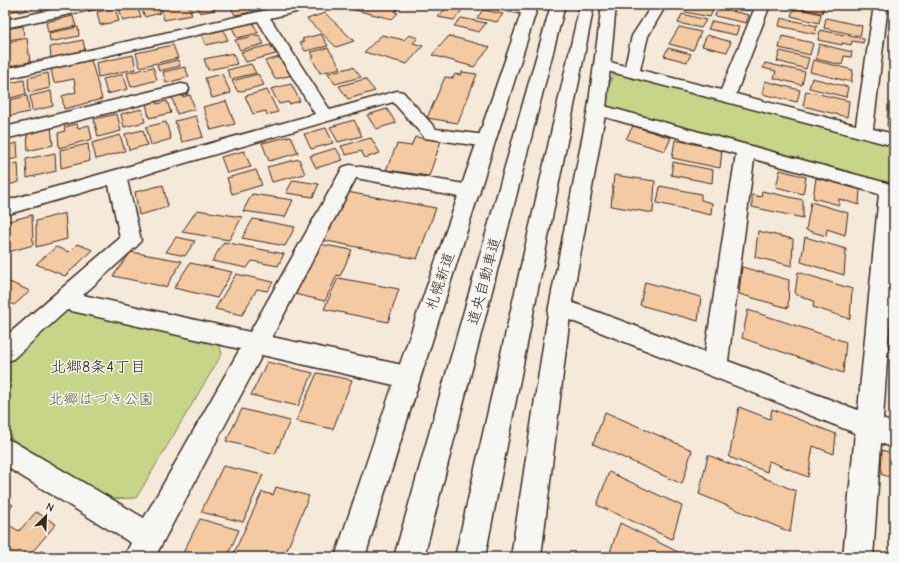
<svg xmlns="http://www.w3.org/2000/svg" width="899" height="562" viewBox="0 0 899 562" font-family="'Comic Neue','Klee One',sans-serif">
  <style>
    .green { fill: #c7d589; stroke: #818054 }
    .building { fill: #f4caa3; stroke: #3b2a1e }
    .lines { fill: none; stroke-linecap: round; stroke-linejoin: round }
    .minor-casing { stroke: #3b2a1e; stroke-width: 3 }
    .highway-casing { stroke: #3b2a1e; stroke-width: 3 }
    .minor { fill: #f6f6f2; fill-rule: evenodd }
    .highway { fill: #f6f6f2; fill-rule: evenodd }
    .labels { text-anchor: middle; stroke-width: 3; stroke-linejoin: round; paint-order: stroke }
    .street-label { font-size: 15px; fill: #3b2a1e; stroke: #f6f6f2 }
    .park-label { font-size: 15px; fill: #5e5539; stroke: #f6f6f2 }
    .neighbourhood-label { font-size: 16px; fill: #3b2a1e; stroke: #f6f6f2 }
  </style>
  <rect width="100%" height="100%" fill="#f5e9da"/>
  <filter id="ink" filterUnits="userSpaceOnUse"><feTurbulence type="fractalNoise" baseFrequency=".025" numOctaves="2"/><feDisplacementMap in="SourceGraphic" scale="8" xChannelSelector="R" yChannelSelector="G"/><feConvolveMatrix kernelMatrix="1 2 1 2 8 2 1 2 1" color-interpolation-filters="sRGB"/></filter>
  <g filter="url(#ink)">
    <g class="green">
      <path d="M614,72L894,145V186L603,105Z"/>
      <path d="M64,309L219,345L222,354L136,498L111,499L5,435V361Z"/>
    </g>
    <g class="building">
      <path d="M5,5H36V6L26,8L27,10L19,12V10L5,13Z"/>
      <path d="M140,5H157L160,13L145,17Z"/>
      <path d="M182,5H188L192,15L164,20L161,9Z"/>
      <path d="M196,5H212L215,10L200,13Z"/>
      <path d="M235,5H253L257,11L235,15L230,6Z"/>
      <path d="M339,5H379L397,9L395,12L398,13L392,19L338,6Z"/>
      <path d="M688,5H697L714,8L710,17L685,12Z"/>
      <path d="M721,5H751L750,11Z"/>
      <path d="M795,5H824L822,13L795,7Z"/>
      <path d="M842,5H865V10Z"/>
      <path d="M137,6L141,17L123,21L119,9Z"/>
      <path d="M447,7L462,10L454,20L438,17Z"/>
      <path d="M115,8L119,21L100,25L97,12Z"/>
      <path d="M718,8L749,15L746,23L715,16Z"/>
      <path d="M794,8L821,14L819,23L791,16Z"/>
      <path d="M483,10L503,14L497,22L477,18Z"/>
      <path d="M325,13L354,41L336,47L307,19Z"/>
      <path d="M682,14L706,20L701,28L678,23Z"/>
      <path d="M73,16L76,26L48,32L46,22Z"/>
      <path d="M461,18L486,23L479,32L454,26Z"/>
      <path d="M781,18L817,26L815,34L779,26Z"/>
      <path d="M826,18L862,26L860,36L824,28Z"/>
      <path d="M712,21L739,27L736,35L708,29Z"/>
      <path d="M253,23L258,33L237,38L232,27Z"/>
      <path d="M23,26L24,37L5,41V29Z"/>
      <path d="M78,27L79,36L50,42L49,33Z"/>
      <path d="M679,27L701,32L693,50L669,44Z"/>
      <path d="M223,30L228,40L206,45L201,35Z"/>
      <path d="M820,30L864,39L863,43L852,41L851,45L842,43V45L818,40Z"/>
      <path d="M321,34L328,46L305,51L300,42H304L302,39Z"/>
      <path d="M259,35L264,44L240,50L235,40Z"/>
      <path d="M382,35L404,40L409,35L418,38L413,43L423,46L407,64L364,52Z"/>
      <path d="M707,35L731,42L727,52L702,46Z"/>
      <path d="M449,36L490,47L474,67L432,55Z"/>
      <path d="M782,36L813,43L810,55L779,48Z"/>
      <path d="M27,38L30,62L5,67V43Z"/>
      <path d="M83,40L85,51L51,58L50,47Z"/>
      <path d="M819,44L852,52L851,57L844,56L842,65L816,59Z"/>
      <path d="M173,45L178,58L140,67L136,53Z"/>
      <path d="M270,45L276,54L246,62L241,52Z"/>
      <path d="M328,48L341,68L320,73L311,57H314L311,52Z"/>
      <path d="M668,48L691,54L687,62L664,56Z"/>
      <path d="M780,51L809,58L806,69L777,61Z"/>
      <path d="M233,53L237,64L208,70L204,59Z"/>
      <path d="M133,55L136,69L98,77L96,63Z"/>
      <path d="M283,56L293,75L275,79L265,61Z"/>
      <path d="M91,60L102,99L64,109L62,96L76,92L74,79L54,83L51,69Z"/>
      <path d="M178,60L180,66L159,71L157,65Z"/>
      <path d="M813,60L853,70L851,82L810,72Z"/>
      <path d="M765,63L805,72L802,85L774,78L776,71L763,68Z"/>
      <path d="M251,64L256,73L231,79L227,70Z"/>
      <path d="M153,67L157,80L131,87L127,73Z"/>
      <path d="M185,67L189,77L166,83L163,72Z"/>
      <path d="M353,67L361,77L335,84L328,73Z"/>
      <path d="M462,72L477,74L458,123L427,118L445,77L453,78L455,74L461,75Z"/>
      <path d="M48,73L50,88L29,93L28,78Z"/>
      <path d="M123,74L128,89L107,94L103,79Z"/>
      <path d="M222,74L231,93L212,98L205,78Z"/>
      <path d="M258,74L264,85L238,92L232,81Z"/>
      <path d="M812,78L848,87L846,97L809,88Z"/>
      <path d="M365,79L375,91L348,99L339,86Z"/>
      <path d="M24,80L26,94L6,99L5,84Z"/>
      <path d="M765,81L800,90L797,102L762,94Z"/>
      <path d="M291,84L300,101L289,104L288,102L279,104L271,89Z"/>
      <path d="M267,90L278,112L267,115L266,111L253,114L245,96Z"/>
      <path d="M51,91L53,106L32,111L30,96Z"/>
      <path d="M806,91L849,101L847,117L803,106Z"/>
      <path d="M182,94V97L190,95L195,109L177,114L172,97Z"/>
      <path d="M27,96L29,112L5,117V101Z"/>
      <path d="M156,100L157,104L167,101L171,113L149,118L146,103Z"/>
      <path d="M226,101L235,124L211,130L203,107Z"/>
      <path d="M888,105L894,106V128L887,126Z"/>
      <path d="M142,109L145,122L124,127L121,114Z"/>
      <path d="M387,109L396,123L376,129L367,115Z"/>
      <path d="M117,114L121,131L98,137L94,119Z"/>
      <path d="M196,116L203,137L182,142L175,121Z"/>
      <path d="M354,120L362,136L338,142L330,127Z"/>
      <path d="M166,122L171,139L151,145L146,127Z"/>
      <path d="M77,124L78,128L89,125L92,139L59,148L58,133L65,131L64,127Z"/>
      <path d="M633,126L671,138L665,151L626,139Z"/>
      <path d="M51,127L53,145L28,151L27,133Z"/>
      <path d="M326,128L333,143L311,149L304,134Z"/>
      <path d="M143,130L147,145L129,150L125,134Z"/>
      <path d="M120,135L125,151L96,159L92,143Z"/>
      <path d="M291,136L298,153L269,161L262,143Z"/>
      <path d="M415,137L441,141L429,176L386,170L397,144L411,146Z"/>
      <path d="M371,138L380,153L365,158L361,151L346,155L341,146Z"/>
      <path d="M675,140L722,150L720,168L672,158Z"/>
      <path d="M17,143L18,158L5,161V146Z"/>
      <path d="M88,144L90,161L61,168L60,150Z"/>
      <path d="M336,148L343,160L316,168L310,156Z"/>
      <path d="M244,151L251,167L227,173L221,157Z"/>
      <path d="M55,153L56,171L27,178L26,159Z"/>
      <path d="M299,159L305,174L272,182L267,167Z"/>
      <path d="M673,162L713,170L712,183L671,175Z"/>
      <path d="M18,163L19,182L5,186V166Z"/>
      <path d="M256,170L262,185L232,194L227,178Z"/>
      <path d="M780,170L806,177L803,194L776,187Z"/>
      <path d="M614,175L655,181L653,213L611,206Z"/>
      <path d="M816,178L860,189L859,205L839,199V205L813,198Z"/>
      <path d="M293,180L319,184L313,197L286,193Z"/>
      <path d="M163,185L168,207L139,215L135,192Z"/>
      <path d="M660,186L701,194V200L712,203L711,215L657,203Z"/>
      <path d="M762,191L803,200V218L752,207V195L761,197Z"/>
      <path d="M347,192L436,208L417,259L322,240Z"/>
      <path d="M252,194L293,200L285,217L243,211Z"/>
      <path d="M811,202L848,213L845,235L827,229L826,236L806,230Z"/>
      <path d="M197,210L242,217L229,240L182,232Z"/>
      <path d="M65,213L67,239L36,247V221Z"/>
      <path d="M32,215L33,245L5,253V222Z"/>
      <path d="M253,219L295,227L285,246L242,238Z"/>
      <path d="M758,231L793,239L792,266L755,257Z"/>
      <path d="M176,237L195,241L185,256L166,252Z"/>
      <path d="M805,237L846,249L844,275L801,262Z"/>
      <path d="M224,242L284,254L278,266L252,261L247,268L212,261Z"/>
      <path d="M77,244L93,250L65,276L36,264L56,247L69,252Z"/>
      <path d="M319,244L352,250L340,276L337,275L325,301L294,294Z"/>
      <path d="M131,252L182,261L166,287L113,276Z"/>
      <path d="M190,263L232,272L217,298L174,288Z"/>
      <path d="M742,267L789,280L788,308L739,294Z"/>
      <path d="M798,272L852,289L850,319L813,307L814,301L795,294Z"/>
      <path d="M236,274L273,282L267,291L257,289L242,315L215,309Z"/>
      <path d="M338,278L399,289L388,322L324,309Z"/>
      <path d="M5,280L30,291L14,305L10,303L5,307Z"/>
      <path d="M645,282L701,297L698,321L640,305Z"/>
      <path d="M748,310L846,342L843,373L742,338Z"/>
      <path d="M267,362L313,373L298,406L251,395Z"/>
      <path d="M317,373L352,380L333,429L296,421Z"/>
      <path d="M739,407L770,419L772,409L836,434L834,454L813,446L808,477L769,461L767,472L729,457Z"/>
      <path d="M242,409L290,421L275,454L226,441Z"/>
      <path d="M605,412L692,450L682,484L593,444Z"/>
      <path d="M882,450L894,454V479L881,474Z"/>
      <path d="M708,455L796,491L790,532L699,494Z"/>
      <path d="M223,466L263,475L243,522L201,512Z"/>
      <path d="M609,472L682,506L672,539L597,505Z"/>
      <path d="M276,487L309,496L284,557H232L262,492L273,495Z"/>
      <path d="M5,500L13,505L5,514Z"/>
      <path d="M36,512L56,524L28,557H5V523L19,531Z"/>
      <path d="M200,519L239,530L227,557H181Z"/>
      <path d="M620,523L680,553L679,557H613L609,555Z"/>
      <path d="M41,551L51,557H36Z"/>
    </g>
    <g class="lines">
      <defs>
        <g id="minor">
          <path d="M74,5H101L99,8L94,9L5,28V20Z"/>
          <path d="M289,5H315L313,8L270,18L330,110L397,91L403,92L436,129L486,135L492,137L495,141L492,145L486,147L425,138L393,102L127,180L141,240L138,245L83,295L250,332L343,167L350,165L470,185L477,187L480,192L477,197L470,199L356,178L272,337L407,366L416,369L419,377L416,385L407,388L262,355L155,557H124L131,543L5,466V438L14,442L144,518L240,349L67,310L13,359L5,362V337L120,238L109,185L5,215V201L315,114L258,21L5,79V69Z"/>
          <path d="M493,5H521L534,8L536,11L534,14L529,15L495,8Z"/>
          <path d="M652,5H666L648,36L640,70L721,90L756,5H770L736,94L856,125L874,5H888L873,129L894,134V146L596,68L594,65L596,62L602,60L625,66L632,36Z"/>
          <path d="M181,84L187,85L189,89L187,93L5,139V127Z"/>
          <path d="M597,104L894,185V258L883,419L894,424V448L881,443L873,557H843L855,433L552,313L549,307L552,301L560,298L705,352L736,154L591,113L588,109L591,105ZM754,159L879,194L858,410L728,361Z"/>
        </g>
        <g id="highway">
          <path d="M524,5H538C481,189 421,372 365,557H335C396,372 461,189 524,5Z"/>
          <path d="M551,5H565L424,557H394Z"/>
          <path d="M580,5H594L485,557H455Z"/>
          <path d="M602,5H616L606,109L571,307L541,557H511L549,307L588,109Z"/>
        </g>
      </defs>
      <use href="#minor" class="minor-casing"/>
      <use href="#highway" class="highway-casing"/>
      <use href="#minor" class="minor"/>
      <use href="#highway" class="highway"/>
    </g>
  </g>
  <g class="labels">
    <g class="street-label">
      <text transform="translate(440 281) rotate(-71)" y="5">札幌新道</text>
      <text transform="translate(484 281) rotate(-75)" y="5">道央自動車道</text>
    </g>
    <g class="park-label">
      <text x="101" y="404">北郷はづき公園</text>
    </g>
    <g class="neighbourhood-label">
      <text x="98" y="372">北郷8条4丁目</text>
    </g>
  </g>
  <rect width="899" height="562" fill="none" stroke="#f6f6f2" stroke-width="20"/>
  <rect x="10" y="10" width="879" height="542" fill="none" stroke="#3b2a1e" stroke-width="1.5" filter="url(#ink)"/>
  <g transform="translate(46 516) rotate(24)" stroke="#f6f6f2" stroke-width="3" paint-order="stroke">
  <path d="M0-3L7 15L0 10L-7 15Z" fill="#3b2a1e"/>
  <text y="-6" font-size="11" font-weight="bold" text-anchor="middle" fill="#3b2a1e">N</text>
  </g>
</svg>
